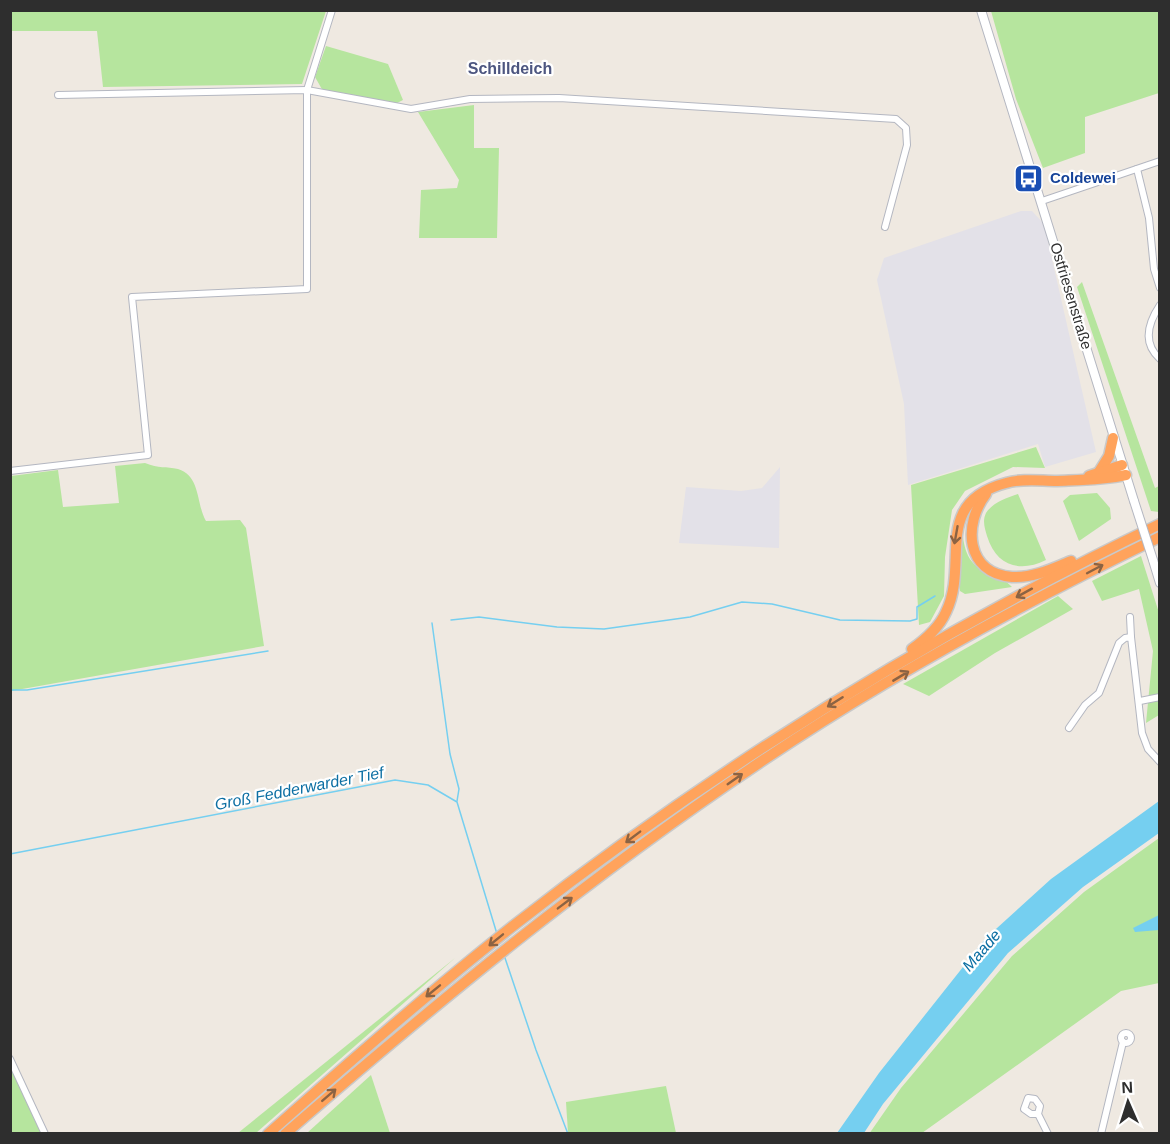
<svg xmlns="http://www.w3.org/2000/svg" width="1170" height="1144" viewBox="0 0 1170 1144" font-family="Arial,sans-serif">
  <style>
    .industrial { fill: #e3e1e8 }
    .green { fill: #b6e59e }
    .water { fill: #75cff0 }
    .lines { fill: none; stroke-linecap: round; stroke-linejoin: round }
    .stream { stroke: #75cff0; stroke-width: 1.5 }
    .street-casing { stroke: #b4b7c1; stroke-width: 8 }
    .secondary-casing { stroke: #b4b7c1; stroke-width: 10 }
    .highway-casing { stroke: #c9c9c9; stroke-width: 13 }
    .street { stroke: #fff; stroke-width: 6 }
    .secondary { stroke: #fff; stroke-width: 8 }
    .highway { stroke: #ffa35c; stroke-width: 10 }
    .secondary-bridge-casing { stroke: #b4b7c1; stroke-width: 10; stroke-linecap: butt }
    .secondary-bridge { stroke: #fff; stroke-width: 8 }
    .oneway { stroke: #8c6343 }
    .labels { text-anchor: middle; stroke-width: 4.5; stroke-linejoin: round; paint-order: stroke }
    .transit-label { font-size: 15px; font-weight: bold; fill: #164399; stroke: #fff; text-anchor: start }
    .street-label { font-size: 15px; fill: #2e2e2e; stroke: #fff }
    .neighbourhood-label { font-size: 16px; font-weight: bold; fill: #4d5680; stroke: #fff }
    .water-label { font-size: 16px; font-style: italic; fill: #0d6fa3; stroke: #fff }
  </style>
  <rect width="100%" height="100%" fill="#efe9e1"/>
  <g class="industrial">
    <path d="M1021,211H1032L1044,224L1096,452L1045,467L1038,444L908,485L904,404L877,280L884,258Z"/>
    <path d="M780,467L779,548L679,543L686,487L741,491L762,488Z"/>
  </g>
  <g class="green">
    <path d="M10,11L11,10L326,11L302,84L103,87L97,31H11Z"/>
    <path d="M991,11H1159V93L1085,117V153L1043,168L1016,99Z"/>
    <path d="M326,46L388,64L403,100L397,103L323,91L315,77Z"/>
    <path d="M474,105V148H499L497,238H419L421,190L457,188L459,180L418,112Z"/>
    <path d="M1082,282L1155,488L1159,486V512L1151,511L1077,287Z"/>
    <path d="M1036,447L1045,468L1013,467L965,491L952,510L945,557L944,596L930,622L919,625L911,485Z"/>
    <path d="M145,463C159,469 166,466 178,469C201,476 196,504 206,521L240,520L246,528L264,646L11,691V476L58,470L63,507L119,503L115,466Z"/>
    <path d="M1097,493L1110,508L1111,519L1079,541L1063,501L1070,495Z"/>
    <path d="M1018,494L1046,560C1020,573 996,566 987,536C985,529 982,521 986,513C993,502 1007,498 1018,494Z"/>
    <path d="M959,537H963C968,578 995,568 1012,587L965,594L960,591Z"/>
    <path d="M1141,556L1160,616L1159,715L1146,723L1153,651L1139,589L1102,601L1092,581Z"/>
    <path d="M1058,596L1073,609L995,653L929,696L903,684Z"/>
    <path d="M1159,838V983L1121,991L922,1133L869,1134L901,1088L1012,956L1084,892Z"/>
    <path d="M455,958L256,1133H238Z"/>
    <path d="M11,1065L41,1133H11Z"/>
    <path d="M371,1075L390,1133H307Z"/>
    <path d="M666,1086L676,1133H568L566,1102Z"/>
  </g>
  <g class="water">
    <path d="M1159,801V833L1083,887L1008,953L883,1104L864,1133H837L879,1073L986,938L1051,879Z"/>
    <path d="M1159,915V930L1135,932L1133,928Z"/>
  </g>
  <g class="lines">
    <g class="stream">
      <path d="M451,620L479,617L557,627L604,629L690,617L742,602L772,604L840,620L910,621L917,619V607L935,596"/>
      <path d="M432,623L450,754L459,789L457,801"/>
      <path d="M10,690H27L268,651"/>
      <path d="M10,854L395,780L428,785L457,802L497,934"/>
      <path d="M504,955L536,1050L568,1134"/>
    </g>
    <defs>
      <g id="street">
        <path d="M58,95L307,90L411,109L470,99L559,98L896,119L906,128L907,145L885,227"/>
        <path d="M1137,169L1149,218L1154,269L1160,288"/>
        <path d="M1042,201L1160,161"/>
        <path d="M1160,305C1148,323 1142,343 1160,359"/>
        <path d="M10,471L148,455L132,297L307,289V90L332,10"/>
        <path d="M1130,617L1131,637"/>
        <path d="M1140,701L1160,697"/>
        <path d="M1069,728L1085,705L1099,693L1119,643L1125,638L1131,637L1142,733L1148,749L1160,762"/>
        <circle cx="1126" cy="1038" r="5"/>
        <path d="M10,1059L45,1134"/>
        <path d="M1038,1114H1031L1024,1109L1028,1098L1035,1099L1040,1106L1038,1114L1048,1134"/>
        <path d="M1101,1134L1123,1042"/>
      </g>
      <g id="secondary">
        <path d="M981,10L1134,501"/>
        <path d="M1153,560L1160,583"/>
      </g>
      <g id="highway">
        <path d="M1099,472L1109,456L1113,438"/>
        <path d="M1089,476L1122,465"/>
        <path d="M986,494C963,524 965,573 1012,577C1033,578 1052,569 1071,561"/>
        <path d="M912,649C926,639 939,628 946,612C970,562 931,503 1006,483C1023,478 1040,481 1057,481C1080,480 1103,480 1126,475"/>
        <path d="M268,1134C348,1063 429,992 513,926C713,770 931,634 1160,524"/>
        <path d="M285,1134C436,1003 590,876 756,765C883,679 1021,604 1160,537"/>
      </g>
    </defs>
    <use href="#street" class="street-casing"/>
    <use href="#secondary" class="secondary-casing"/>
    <use href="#highway" class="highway-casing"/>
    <use href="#street" class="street"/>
    <use href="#secondary" class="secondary"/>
    <use href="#highway" class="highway"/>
    <defs>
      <path id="secondary-bridge" d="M1134,501L1153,560"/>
    </defs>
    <use href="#secondary-bridge" class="secondary-bridge-casing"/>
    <use href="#secondary-bridge" class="secondary-bridge"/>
  </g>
  <defs><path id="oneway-shaft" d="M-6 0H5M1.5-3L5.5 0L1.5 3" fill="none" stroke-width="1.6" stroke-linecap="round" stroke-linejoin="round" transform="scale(1.5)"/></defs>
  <g class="oneway">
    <use href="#oneway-shaft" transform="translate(956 535) rotate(100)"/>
    <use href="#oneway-shaft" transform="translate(1095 569) rotate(-28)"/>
    <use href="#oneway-shaft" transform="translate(1024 593) rotate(151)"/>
    <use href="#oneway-shaft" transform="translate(901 676) rotate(-31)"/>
    <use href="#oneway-shaft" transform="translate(835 702) rotate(148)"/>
    <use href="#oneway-shaft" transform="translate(735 779) rotate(-35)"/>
    <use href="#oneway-shaft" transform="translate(633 837) rotate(143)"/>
    <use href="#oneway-shaft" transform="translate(565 903) rotate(-37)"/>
    <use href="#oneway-shaft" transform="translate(496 940) rotate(141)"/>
    <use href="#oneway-shaft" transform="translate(433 991) rotate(141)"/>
    <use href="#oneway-shaft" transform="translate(329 1095) rotate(-41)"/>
  </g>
  <defs>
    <symbol id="bus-square" viewBox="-11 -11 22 22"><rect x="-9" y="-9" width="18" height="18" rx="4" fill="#1a4fb4" stroke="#fff"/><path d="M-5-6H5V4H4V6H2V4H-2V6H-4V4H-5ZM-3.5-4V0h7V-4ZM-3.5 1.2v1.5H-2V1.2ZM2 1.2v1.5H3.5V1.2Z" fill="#fff"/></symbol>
  </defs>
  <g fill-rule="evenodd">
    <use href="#bus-square" x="1012" y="162" width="33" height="33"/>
  </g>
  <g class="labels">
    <g class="transit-label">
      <text x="1050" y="183">Coldewei</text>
    </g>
    <g class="street-label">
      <text transform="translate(1071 296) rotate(73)" y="5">Ostfriesenstraße</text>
    </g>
    <g class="neighbourhood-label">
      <text x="510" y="74">Schilldeich</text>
    </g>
    <g class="water-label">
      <text transform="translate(299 788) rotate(-11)" y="6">Groß Fedderwarder Tief</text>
      <text transform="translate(981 950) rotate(-49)" y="6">Maade</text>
    </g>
  </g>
  <rect width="1170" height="1144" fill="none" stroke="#2e2e2e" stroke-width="24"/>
  <g transform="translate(1128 1102) rotate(357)" stroke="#ffffff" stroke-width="4.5" paint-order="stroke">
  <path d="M0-4.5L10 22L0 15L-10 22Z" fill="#2e2e2e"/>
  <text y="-9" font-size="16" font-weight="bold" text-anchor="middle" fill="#2e2e2e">N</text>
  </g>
</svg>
